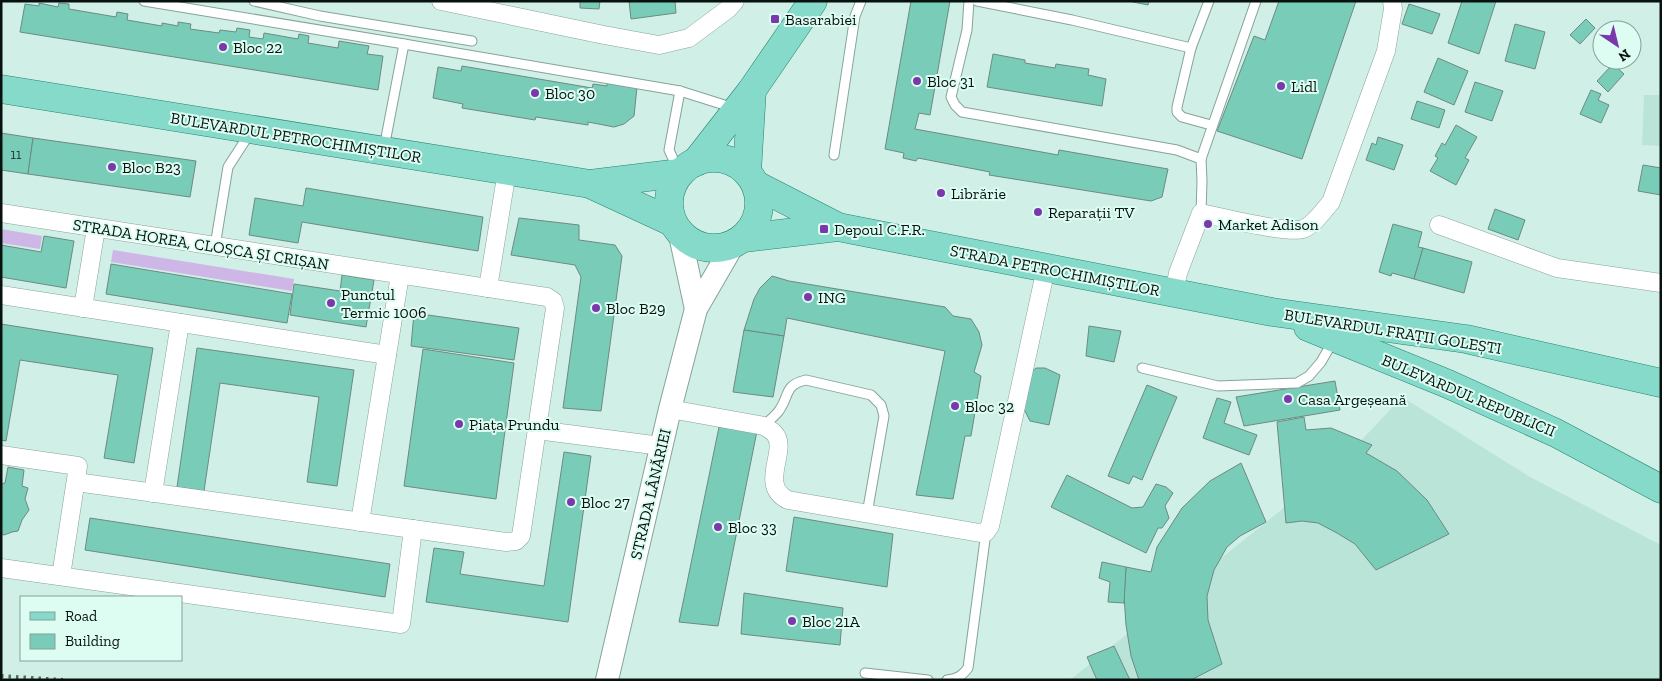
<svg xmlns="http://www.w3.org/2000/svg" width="1662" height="681" viewBox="0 0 1662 681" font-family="'Zilla Slab',serif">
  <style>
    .built { fill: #bbe4d8 }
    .green { fill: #ceb6e6 }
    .building { fill: #79cdb8; stroke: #6d8a82 }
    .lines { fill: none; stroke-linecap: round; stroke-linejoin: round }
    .service-casing { stroke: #86a39b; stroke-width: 11 }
    .minor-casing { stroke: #86a39b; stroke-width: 19 }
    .tertiary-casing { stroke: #86a39b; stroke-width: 24 }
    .primary-casing { stroke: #268470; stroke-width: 29 }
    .service { stroke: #fff; stroke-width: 9 }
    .minor { stroke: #fff; stroke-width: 18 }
    .tertiary { stroke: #fff; stroke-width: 22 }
    .primary { stroke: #86dac9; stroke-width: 28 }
    .rail { stroke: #556863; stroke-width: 4; stroke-dasharray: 2.5 5; stroke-linecap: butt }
    .poi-dot { fill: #7b38ac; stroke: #ddfdf3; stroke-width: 2 }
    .labels { text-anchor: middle; stroke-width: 4; stroke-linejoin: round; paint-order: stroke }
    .number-label { font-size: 14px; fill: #244139 }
    .poi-label { font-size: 16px; fill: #07120f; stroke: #ddfdf3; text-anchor: start }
    .street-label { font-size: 16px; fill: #07120f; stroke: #ddfdf3 }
  </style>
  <rect width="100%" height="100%" fill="#d0efe6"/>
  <g class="built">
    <path d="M1644,95H1661V146L1642,145Z"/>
    <path d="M1402,397L1530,477L1661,545V680H1070L1342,461Z"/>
  </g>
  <g class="green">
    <path d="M1,229L42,236L40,249L1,243Z"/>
    <path d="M113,250L294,279L292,291L111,262Z"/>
  </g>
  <g class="building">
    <path d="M580,1H600L599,9L580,8Z"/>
    <path d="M629,1H675L676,13L631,19Z"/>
    <path d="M911,1H950L930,115L919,113L915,129L1058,155L1059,150L1168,169L1162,197L1151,201L989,175L990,172L918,158L916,161L903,158L904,153L885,149Z"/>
    <path d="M1128,1H1149L1148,5Z"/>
    <path d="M1279,1H1356L1302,159L1217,131L1254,36L1265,40Z"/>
    <path d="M1462,1H1496L1479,54L1448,43Z"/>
    <path d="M39,3L58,7L59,3L69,4V9L116,17L117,12L128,14L127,20L162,26V23L178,26V22L191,24L190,29L219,33L220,30L236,32L237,28L250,30L249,37L263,39L264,33L298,39L299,34L309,36L308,43L338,48L339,41L369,46L367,54L383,56L378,90L20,32L25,4L39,6Z"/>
    <path d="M1409,4L1440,14L1432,34L1402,24Z"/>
    <path d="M1586,19L1595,28L1580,44L1570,35Z"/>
    <path d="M1515,24L1545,32L1535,69L1505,61Z"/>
    <path d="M993,54L1025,60V63L1055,68L1056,64L1089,69L1088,75L1106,79L1102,106L987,87Z"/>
    <path d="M1438,58L1468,71L1454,105L1424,92Z"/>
    <path d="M1613,64L1624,74L1608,92L1597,81Z"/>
    <path d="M462,66L592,88L593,84L607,86V82L637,87L634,116L624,124L614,127L588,122V125L536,117L535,120L462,108L463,104L433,98L438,67L461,71Z"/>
    <path d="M1475,82L1503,91L1492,121L1465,112Z"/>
    <path d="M1591,90L1601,94L1598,100L1609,105L1601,123L1580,114Z"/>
    <path d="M1417,101L1445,110L1439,128L1411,119Z"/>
    <path d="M1456,125L1477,137L1465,158L1469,160L1456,185L1430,171L1438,158L1435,156L1442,143L1445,145Z"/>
    <path d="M1,133L33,138L28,174L1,170Z"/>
    <path d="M1378,137L1403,145L1394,170L1366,160L1372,143L1376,145Z"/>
    <path d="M33,138L196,161L190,197L28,174Z"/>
    <path d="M1643,165L1661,168V195L1638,191Z"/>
    <path d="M306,188L483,217L478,251L302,222L298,243L249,235L255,198L303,206Z"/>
    <path d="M1495,209L1525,220L1518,240L1488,229Z"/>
    <path d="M519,218L579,225V240L615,245L622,256L601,411L563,408L581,277L575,265L511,255Z"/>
    <path d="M1393,224L1422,232L1418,247L1423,248L1414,279L1392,273L1391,276L1379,272Z"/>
    <path d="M44,236L74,241L66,288L1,277V245L41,252Z"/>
    <path d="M1423,248L1472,262L1464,293L1414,279Z"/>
    <path d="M111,264L292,294L287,323L106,294Z"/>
    <path d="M342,275L374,280L366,327L290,315L294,284L340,291Z"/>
    <path d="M772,276L789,281L945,307L953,316L971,319L979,332L982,345L974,372L981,376L971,436H965L953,499L916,495L945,351L787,318L784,336L744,330L754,299L760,288Z"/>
    <path d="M414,313L519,328L514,360L411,346Z"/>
    <path d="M1,324L153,348L134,463L104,458L118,375L20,360L6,441L1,440Z"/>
    <path d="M1089,326L1121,331L1114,362L1086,356Z"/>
    <path d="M744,330L784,336L773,397L733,392Z"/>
    <path d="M197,348L354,370L337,486L307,482L319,397L220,383L204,491L177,487Z"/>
    <path d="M423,349L514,363L496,499L404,486Z"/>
    <path d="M1036,368H1045L1060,375L1049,425L1030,421L1024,409L1029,374Z"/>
    <path d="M1335,381L1340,410L1244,426L1236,397Z"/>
    <path d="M1147,385L1177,397L1142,480L1133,476L1129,484L1108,476Z"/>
    <path d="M1217,398L1231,402L1224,423L1257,435L1249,455L1203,438Z"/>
    <path d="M1304,417L1306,430L1331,428L1372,445L1366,453L1397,471L1427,500L1449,534L1376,570L1355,544L1337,533L1318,523L1302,521L1286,523L1277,422Z"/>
    <path d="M719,427L757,431L718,626L679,622Z"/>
    <path d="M564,452L591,456L568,622L426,602L434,548L464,552L460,574L544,586Z"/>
    <path d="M1241,463L1266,522L1240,536L1227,547L1214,570L1207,596L1208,620L1222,664L1191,680H1139L1131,656L1126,625L1124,596L1126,567L1151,572L1157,547L1182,508L1210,481Z"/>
    <path d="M8,467L24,470L22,486L28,488L25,499L29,510L22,520L18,531L12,532L4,535L1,534V484L5,483Z"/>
    <path d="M1067,475L1132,508L1143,507L1156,484L1166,487L1173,493L1165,506L1169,518L1162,528H1158L1146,553L1051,507Z"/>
    <path d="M794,517L893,534L887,587L786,571Z"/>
    <path d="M90,518L390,564L385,597L85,550Z"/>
    <path d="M1102,562L1126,567L1124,603L1108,602L1110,582L1099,578Z"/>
    <path d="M744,593L843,608L840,645L741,634Z"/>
    <path d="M1114,646L1130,680H1097L1087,657Z"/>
  </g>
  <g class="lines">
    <defs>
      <g id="service">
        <path d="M144,1L404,44L384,148"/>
        <path d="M254,1L320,16L472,41"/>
        <path d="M969,1L967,30L951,97L955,105L962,112L1177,150L1201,159L1202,181L1201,213"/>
        <path d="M977,1L1072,20L1191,48"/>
        <path d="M1209,1L1191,48L1177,107V112L1182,117L1211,125"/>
        <path d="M404,44L680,91L734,108"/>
        <path d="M834,155L855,16L861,1"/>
        <path d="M1201,159L1256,1"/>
        <path d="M678,170L669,150L680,91"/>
        <path d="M215,246L228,167L250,133"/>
        <path d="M1142,368L1218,386L1297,383L1309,376L1321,362L1333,341"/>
        <path d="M764,426C768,421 774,417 778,412C790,397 783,385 806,380L871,395L881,405L884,416L867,514"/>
        <path d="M865,673L928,680"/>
        <path d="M947,680C957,679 962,676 968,668L986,532"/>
      </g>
      <g id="minor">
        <path d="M441,1L604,35L659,45L689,38L728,9L735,1"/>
        <path d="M1,213L547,297L553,301L555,308L521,536L516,541L506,542L76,482"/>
        <path d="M1439,225L1557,268L1661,283"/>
        <path d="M488,288L507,171"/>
        <path d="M1174,293L1178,273L1201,213C1219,217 1288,234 1303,229C1314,225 1323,211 1331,202L1386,51L1393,9L1392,1"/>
        <path d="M1,295L387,355"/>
        <path d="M83,308L96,228"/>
        <path d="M670,409L764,426C767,428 771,430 774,433C790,449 757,485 788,500L980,533L986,532L990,526L1046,268"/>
        <path d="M537,430L661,446"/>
        <path d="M1,455L78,466L61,576"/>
        <path d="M153,493L180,323"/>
        <path d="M360,522L400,275"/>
        <path d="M1,568L401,624L413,529"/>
      </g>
      <g id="tertiary">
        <path d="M680,235L696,309"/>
        <path d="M607,680L670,409L696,309L733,245"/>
      </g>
      <g id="primary">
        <path d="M1,89L590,184L672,222"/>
        <circle cx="714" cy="203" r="45"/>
        <path d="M696,162L752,90L813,1"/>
        <path d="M747,172L752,90"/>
        <path d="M590,184L680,173"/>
        <path d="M756,185L838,227L1272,312L1466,339L1661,383"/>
        <path d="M744,238L838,227"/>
        <path d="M1308,327L1448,384L1556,433L1661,489"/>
      </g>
    </defs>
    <use href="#service" class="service-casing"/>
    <use href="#minor" class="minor-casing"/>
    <use href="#tertiary" class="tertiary-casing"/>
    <use href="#primary" class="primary-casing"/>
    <use href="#service" class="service"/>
    <use href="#minor" class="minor"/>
    <use href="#tertiary" class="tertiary"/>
    <use href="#primary" class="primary"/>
    <path class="rail" d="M1,676L63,680"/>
  </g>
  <g class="poi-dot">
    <rect x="770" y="14" width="10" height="10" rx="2.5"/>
    <circle cx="223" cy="47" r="5"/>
    <circle cx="917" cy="81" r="5"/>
    <circle cx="1281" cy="86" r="5"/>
    <circle cx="535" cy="93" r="5"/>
    <circle cx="112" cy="167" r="5"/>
    <circle cx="941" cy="193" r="5"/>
    <circle cx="1038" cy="212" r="5"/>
    <circle cx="1208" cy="224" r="5"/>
    <rect x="819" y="224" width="10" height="10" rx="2.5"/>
    <circle cx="808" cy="297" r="5"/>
    <circle cx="331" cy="303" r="5"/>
    <circle cx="596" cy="308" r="5"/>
    <circle cx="1288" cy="399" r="5"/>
    <circle cx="955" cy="406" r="5"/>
    <circle cx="459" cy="424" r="5"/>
    <circle cx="571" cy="502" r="5"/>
    <circle cx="718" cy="527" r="5"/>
    <circle cx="792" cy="621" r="5"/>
  </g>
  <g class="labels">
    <g class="number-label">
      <text x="16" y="159">11</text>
    </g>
    <g class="poi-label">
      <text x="785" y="25">Basarabiei</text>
      <text x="233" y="53">Bloc 22</text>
      <text x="927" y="87">Bloc 31</text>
      <text x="1291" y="92">Lidl</text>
      <text x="545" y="99">Bloc 30</text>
      <text x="122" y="173">Bloc B23</text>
      <text x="951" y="199">Librărie</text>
      <text x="1048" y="218">Reparații TV</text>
      <text x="1218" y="230">Market Adison</text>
      <text x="834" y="235">Depoul C.F.R.</text>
      <text x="341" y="300">Punctul<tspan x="341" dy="18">Termic 1006</tspan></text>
      <text x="818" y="303">ING</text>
      <text x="606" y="314">Bloc B29</text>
      <text x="1298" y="405">Casa Argeșeană</text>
      <text x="965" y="412">Bloc 32</text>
      <text x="469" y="430">Piața Prundu</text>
      <text x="581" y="508">Bloc 27</text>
      <text x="728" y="533">Bloc 33</text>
      <text x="802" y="627">Bloc 21A</text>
    </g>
    <g class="street-label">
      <text transform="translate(296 137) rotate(9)" y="6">BULEVARDUL PETROCHIMIȘTILOR</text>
      <text transform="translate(201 244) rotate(9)" y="6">STRADA HOREA, CLOȘCA ȘI CRIȘAN</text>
      <text transform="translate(1055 270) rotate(11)" y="6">STRADA PETROCHIMIȘTILOR</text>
      <text transform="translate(1393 331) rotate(9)" y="6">BULEVARDUL FRAȚII GOLEȘTI</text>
      <text transform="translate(1469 395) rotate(23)" y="6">BULEVARDUL REPUBLICII</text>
      <text transform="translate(650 494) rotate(-77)" y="6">STRADA LÂNĂRIEI</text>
    </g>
  </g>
  <rect width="1662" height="681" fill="none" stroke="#07120f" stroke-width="5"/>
  <rect x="20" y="596" width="162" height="65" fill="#ddfdf3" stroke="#879f98"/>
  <rect x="30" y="612" width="25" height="8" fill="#86dac9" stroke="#879f98"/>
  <text x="65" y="621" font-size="15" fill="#07120f">Road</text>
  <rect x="30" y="634" width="25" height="15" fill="#79cdb8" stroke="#879f98"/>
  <text x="65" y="646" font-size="15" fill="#07120f">Building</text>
  <g transform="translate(1617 45) rotate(145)"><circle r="24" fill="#ddfdf3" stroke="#879f98"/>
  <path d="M0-4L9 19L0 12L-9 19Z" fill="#7b38ac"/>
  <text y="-8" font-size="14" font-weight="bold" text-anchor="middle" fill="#07120f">N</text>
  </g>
</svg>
